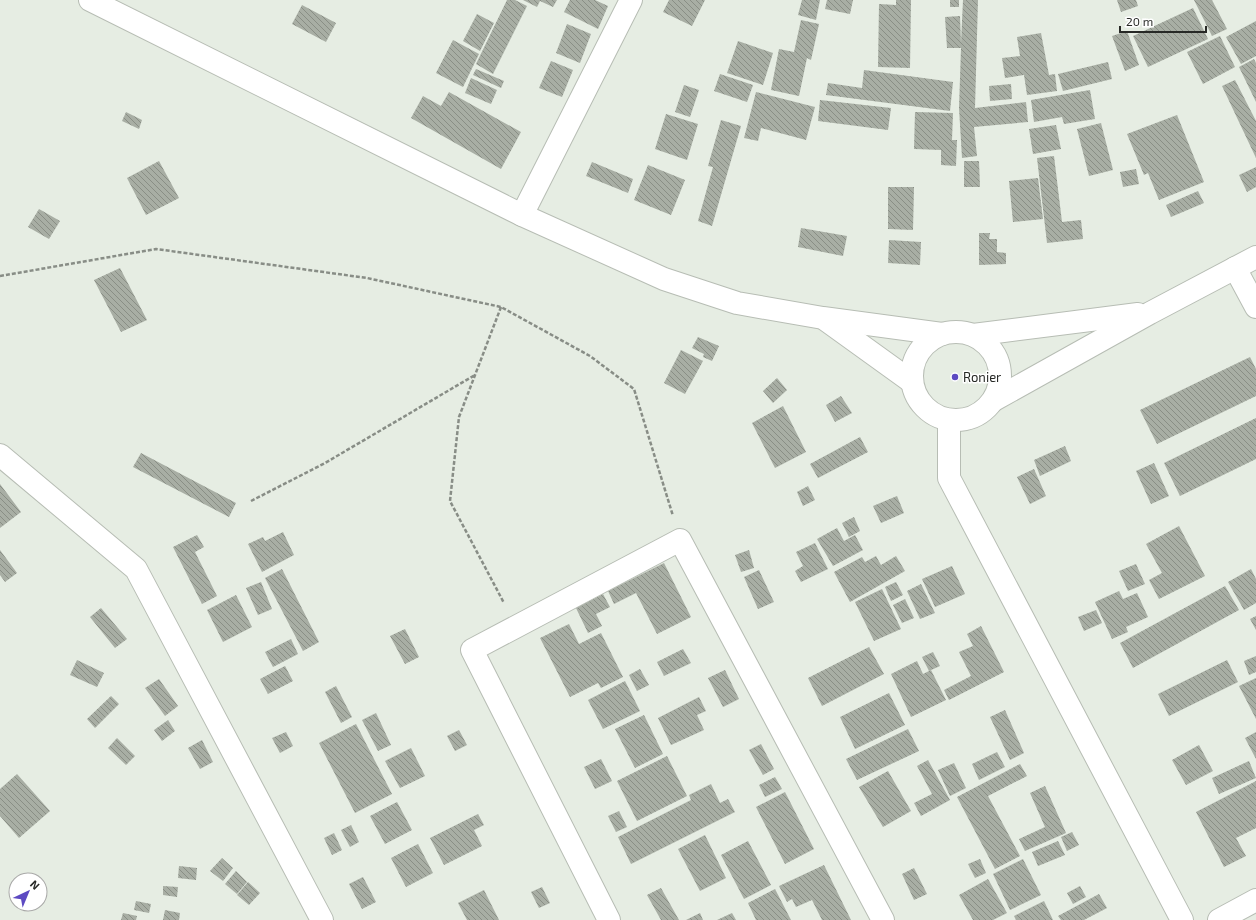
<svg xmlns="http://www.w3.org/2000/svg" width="1256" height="920" viewBox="0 0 1256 920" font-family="'Exo 2',sans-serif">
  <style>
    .building { fill: url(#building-back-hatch) }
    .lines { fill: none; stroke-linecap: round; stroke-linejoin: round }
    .street-casing { stroke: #b7bdb4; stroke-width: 24 }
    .secondary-casing { stroke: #b7bdb4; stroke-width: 24 }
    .path { stroke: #888d86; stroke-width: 2.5; stroke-dasharray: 4 2; stroke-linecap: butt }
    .street { stroke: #fff; stroke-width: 22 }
    .secondary { stroke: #fff; stroke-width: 22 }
    .poi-dot { fill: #5d4ac2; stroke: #fff; stroke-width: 1.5 }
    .labels { text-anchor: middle; stroke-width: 3; stroke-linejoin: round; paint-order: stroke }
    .poi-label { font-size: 13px; fill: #272926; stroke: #fff; text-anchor: start }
  </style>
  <defs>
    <pattern id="building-back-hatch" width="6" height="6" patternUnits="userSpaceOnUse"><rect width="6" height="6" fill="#a8aea4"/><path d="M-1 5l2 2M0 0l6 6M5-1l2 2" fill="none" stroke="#898e85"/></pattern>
  </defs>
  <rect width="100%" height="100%" fill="#e6ede3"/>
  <g class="building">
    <path d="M507,0H515L527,6L493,74L476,64Z"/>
    <path d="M523,0H557L553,7L540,1L537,7Z"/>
    <path d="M570,0H595L608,6L598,29L564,12Z"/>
    <path d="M669,0H705L692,26L663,12Z"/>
    <path d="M802,0H820L816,20L798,15Z"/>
    <path d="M827,0H853L850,14L825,9Z"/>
    <path d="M896,0H911L910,68L878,67L879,4L896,5Z"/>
    <rect x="950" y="0" width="9" height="7"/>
    <path d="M963,0H978L975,108L1026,102L1028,122L974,127L977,156L962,158L959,108L961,48H947L945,17L960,16L961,43Z"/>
    <path d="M1117,0H1136L1138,6L1121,12Z"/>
    <path d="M1194,0H1212L1227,29L1212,36Z"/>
    <path d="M302,5L336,23L326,42L292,24Z"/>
    <path d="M1193,8L1208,39L1148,67L1133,36Z"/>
    <path d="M477,14L494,23L480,51L463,41Z"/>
    <path d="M801,20L819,24L811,60L807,58L799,96L771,90L779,49L794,52Z"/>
    <path d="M1256,21V56L1241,64L1226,37Z"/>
    <path d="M567,24L591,34L580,63L556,53Z"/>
    <path d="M1127,31L1139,65L1125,71L1112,36Z"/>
    <path d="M1041,33L1049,75L1055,74L1057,91L1027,95L1024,75L1005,78L1002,58L1020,56L1017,37Z"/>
    <path d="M1220,36L1235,67L1203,84L1187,52Z"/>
    <path d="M453,40L479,54L463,87L436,73Z"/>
    <path d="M738,41L773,53L763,85L727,73Z"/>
    <path d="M1254,59L1256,63V102L1239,67Z"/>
    <path d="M551,61L573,70L562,97L539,88Z"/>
    <path d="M1108,62L1112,79L1063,91L1058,74Z"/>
    <path d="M476,69L504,81L501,88L473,75Z"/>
    <path d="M864,70L953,82L950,111L826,95L828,83L862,88Z"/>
    <path d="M720,74L753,85L747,102L714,91Z"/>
    <path d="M471,78L497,90L491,104L465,93Z"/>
    <path d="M1235,80L1256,121V158L1222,86Z"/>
    <path d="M1011,84L1012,99L990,101L989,86Z"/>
    <path d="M684,85L699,90L690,117L675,112Z"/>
    <path d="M1090,90L1095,119L1064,124L1062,117L1034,122L1031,100Z"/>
    <path d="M449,92L521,132L501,169L411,118L423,96L441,106Z"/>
    <path d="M756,92L815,107L806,140L761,128L758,141L744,138Z"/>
    <path d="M820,100L891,108L888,130L818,121Z"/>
    <path d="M126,112L142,120L139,129L122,121Z"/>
    <path d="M915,112L953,113L952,140H957L956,166L941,165V150L914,149Z"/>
    <path d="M666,114L698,124L687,160L655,149Z"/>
    <path d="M1177,115L1204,182L1159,200L1148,173L1144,175L1127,134Z"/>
    <path d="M721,120L741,126L712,226L698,221L713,167L708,166Z"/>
    <path d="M1101,123L1113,170L1089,176L1077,129Z"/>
    <path d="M1056,125L1061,149L1033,154L1029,129Z"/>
    <path d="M1054,156L1062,222L1081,220L1083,239L1047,243L1037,158Z"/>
    <path d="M159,161L179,198L146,215L127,178Z"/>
    <path d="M964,161H979L980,187H964Z"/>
    <path d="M592,162L633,179L628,193L586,176Z"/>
    <path d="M648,165L685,180L671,215L634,200Z"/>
    <path d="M1256,167V187L1247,192L1239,175Z"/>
    <path d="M1136,169L1139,184L1123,187L1120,172Z"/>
    <path d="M1038,178L1043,219L1013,222L1009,181Z"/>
    <path d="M888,187H914L913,230L888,229Z"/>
    <path d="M1198,191L1204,203L1171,217L1166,205Z"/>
    <path d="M39,209L60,221L49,239L28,227Z"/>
    <path d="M801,228L847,236L843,256L798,247Z"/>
    <path d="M979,233H990L989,239H997V252L1006,253V264L979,265Z"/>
    <path d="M889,240L921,242L920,265L888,263Z"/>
    <path d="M120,268L147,320L121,332L94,280Z"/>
    <path d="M698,337L719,346L712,361L703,357L704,354L692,348Z"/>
    <path d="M681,350L703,361L685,394L664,383Z"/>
    <path d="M1250,357L1256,369V396L1157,444L1140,410Z"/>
    <path d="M777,378L787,390L773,403L763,391Z"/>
    <path d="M841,396L852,413L835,422L826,405Z"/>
    <path d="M783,406L806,452L775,468L752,423Z"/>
    <path d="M1256,418V459L1180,496L1164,463Z"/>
    <path d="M860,437L868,452L818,478L810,464Z"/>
    <path d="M1065,446L1071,461L1040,476L1034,460Z"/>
    <path d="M141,453L236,503L229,517L133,467Z"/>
    <path d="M1154,463L1169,496L1151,504L1136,471Z"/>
    <path d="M1034,469L1046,496L1030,504L1017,477Z"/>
    <path d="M0,484L21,512L0,528Z"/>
    <path d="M808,486L815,500L803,506L797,492Z"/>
    <path d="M897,496L904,513L881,523L873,506Z"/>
    <path d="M854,517L860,531L849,537L842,523Z"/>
    <path d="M1179,526L1205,576L1159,599L1149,580L1162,573L1146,544Z"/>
    <path d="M837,528L844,541L855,535L863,550L833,566L817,539Z"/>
    <path d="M283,532L294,555L262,572L248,544L263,537L265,541Z"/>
    <path d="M197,535L204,547L195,552L217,596L202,604L173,547Z"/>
    <path d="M815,543L828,569L801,582L795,571L803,566L796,552Z"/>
    <path d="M0,550L17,573L5,582L0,575Z"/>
    <path d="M749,550L754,568L741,572L735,555Z"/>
    <path d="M876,556L881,565L896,556L905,571L850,602L834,572L862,557L865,562Z"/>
    <path d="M664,563L691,617L657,634L636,593L614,604L608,591Z"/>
    <path d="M1136,564L1145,584L1128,591L1119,571Z"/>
    <path d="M952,566L965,594L935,607L922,579Z"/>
    <path d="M282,569L319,642L303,651L265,578Z"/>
    <path d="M1251,569L1256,579V603L1244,610L1228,582Z"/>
    <path d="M759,570L774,602L758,609L744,577Z"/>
    <path d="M261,582L272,609L258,615L246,588Z"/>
    <path d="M896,582L903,595L891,601L885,587Z"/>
    <path d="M921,584L935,613L920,619L907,591Z"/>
    <path d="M1225,586L1239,610L1133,668L1120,643Z"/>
    <path d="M882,589L901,629L874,641L855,602Z"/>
    <path d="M1119,591L1123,599L1137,593L1148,617L1126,627L1128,632L1112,639L1095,602Z"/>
    <path d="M603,594L610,607L596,614L602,626L588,633L576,608Z"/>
    <path d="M236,595L252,627L223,642L207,610Z"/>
    <path d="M905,599L914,618L902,623L893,605Z"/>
    <path d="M101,608L127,639L115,648L90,617Z"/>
    <path d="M1096,610L1102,623L1084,631L1078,617Z"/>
    <path d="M1256,616V630L1250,619Z"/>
    <path d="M569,624L579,644L601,633L623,677L601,688L598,683L570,697L540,638Z"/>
    <path d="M981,626L1004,672L949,700L944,690L971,676L959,652L973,646L967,634Z"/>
    <path d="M405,629L419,657L405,664L390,636Z"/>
    <path d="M291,639L298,654L273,667L265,652Z"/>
    <path d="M869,647L884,674L822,706L808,678Z"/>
    <path d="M683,649L691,663L664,676L657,662Z"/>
    <path d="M933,652L940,666L929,671L922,657Z"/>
    <path d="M1256,656V672L1249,675L1244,661Z"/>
    <path d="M77,660L104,673L97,687L70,675Z"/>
    <path d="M1227,660L1238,682L1169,716L1158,694Z"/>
    <path d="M917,661L923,674L931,670L946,700L911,717L891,674Z"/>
    <path d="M285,666L293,681L268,694L260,679Z"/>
    <path d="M640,669L649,685L637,691L629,675Z"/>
    <path d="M725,670L739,699L723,707L708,678Z"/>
    <path d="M1256,678V719L1239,686Z"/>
    <path d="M159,679L178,706L165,716L145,688Z"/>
    <path d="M625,681L640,711L603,729L588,700Z"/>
    <path d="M336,686L352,717L341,723L325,692Z"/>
    <path d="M889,693L905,725L855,749L840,717Z"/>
    <path d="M111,696L119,704L95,728L87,719Z"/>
    <path d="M699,697L706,711L697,715L704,730L671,745L658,718Z"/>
    <path d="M1005,710L1024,753L1010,760L990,717Z"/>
    <path d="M376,713L391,745L378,751L362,720Z"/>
    <path d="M644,715L663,754L635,768L615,729Z"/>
    <path d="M168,720L175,731L162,741L154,730Z"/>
    <path d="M356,724L392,794L355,813L319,743Z"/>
    <path d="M908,729L919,751L857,780L846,759Z"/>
    <path d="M459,730L467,745L455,751L447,736Z"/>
    <path d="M286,732L293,746L280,753L272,738Z"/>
    <path d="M1256,732V759L1245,738Z"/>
    <path d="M117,738L135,756L126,765L108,748Z"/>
    <path d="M202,740L213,762L200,769L188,748Z"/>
    <path d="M761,744L774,769L763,775L749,750Z"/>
    <path d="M1199,745L1213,771L1186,785L1172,760Z"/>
    <path d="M411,748L425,776L400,788L385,761Z"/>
    <path d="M997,752L1005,767L979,780L972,764Z"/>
    <path d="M667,756L687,796L637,821L617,781Z"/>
    <path d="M601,759L612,781L595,789L584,767Z"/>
    <path d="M928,760L950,800L921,816L914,803L932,794L917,766Z"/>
    <path d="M1249,761L1256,778L1219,794L1212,778Z"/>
    <path d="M954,763L966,788L950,796L938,770Z"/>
    <path d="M1020,764L1027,776L988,796L1020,856L995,869L957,797Z"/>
    <path d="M888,771L911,811L883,827L859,787Z"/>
    <path d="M17,774L50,811L19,838L0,816V789Z"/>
    <path d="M775,777L782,789L765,797L759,785Z"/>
    <path d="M1256,781V828L1236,838L1246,856L1224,867L1196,812Z"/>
    <path d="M711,784L720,803L728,799L735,812L631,864L618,837L691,800L689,795Z"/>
    <path d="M1045,786L1066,833L1025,851L1019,839L1045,827L1030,793Z"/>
    <path d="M785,792L814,849L785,864L756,807Z"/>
    <path d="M397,802L412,830L385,844L370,816Z"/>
    <path d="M619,811L627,827L616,832L608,816Z"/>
    <path d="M478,814L484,825L474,830L482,846L444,865L430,838Z"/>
    <path d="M351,825L359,842L350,847L341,830Z"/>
    <path d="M1072,832L1079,845L1067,851L1061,837Z"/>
    <path d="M334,833L342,850L332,855L324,838Z"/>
    <path d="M705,835L726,878L700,891L678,849Z"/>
    <path d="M748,841L771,885L744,899L721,855Z"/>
    <path d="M1058,841L1065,855L1038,866L1032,852Z"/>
    <path d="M418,844L433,873L406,887L391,858Z"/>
    <path d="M222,858L233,868L223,881L210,871Z"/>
    <path d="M980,859L986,873L975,878L968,864Z"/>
    <path d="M1023,859L1041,895L1010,910L993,874Z"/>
    <path d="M824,865L851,920H822L812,900L796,907L792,899L787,902L779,886Z"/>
    <path d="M179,866L197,868L196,880L178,878Z"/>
    <path d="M914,868L927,894L914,900L902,874Z"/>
    <path d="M236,871L247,882L237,894L225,884Z"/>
    <path d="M363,877L376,902L362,909L349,884Z"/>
    <path d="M988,879L1007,913L993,920H973L959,895Z"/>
    <path d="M248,882L260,893L249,905L237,895Z"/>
    <path d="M163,886L178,887L177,897L163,895Z"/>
    <path d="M1080,886L1086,897L1073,904L1067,893Z"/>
    <path d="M542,887L550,903L539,908L531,892Z"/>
    <path d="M661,888L679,920H661L647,895Z"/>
    <path d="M775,889L791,920H756L748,903Z"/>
    <path d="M484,890L499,920H467L458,903Z"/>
    <path d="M1099,894L1107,908L1084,920H1061L1058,916Z"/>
    <path d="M136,901L151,904L149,913L134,910Z"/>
    <path d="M1044,901L1053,920H1016L1014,916Z"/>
    <path d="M165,910L180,913L179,920H163Z"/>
    <path d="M123,913L137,916L136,920H121Z"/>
    <path d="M700,913L703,920H686Z"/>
    <path d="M732,913L736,920H717Z"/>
  </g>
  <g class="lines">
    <defs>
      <g id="street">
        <path d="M522,215L631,0"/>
        <path d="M1235,268L1256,307"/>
        <path d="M0,455L136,569L322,920"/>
        <path d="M609,920L472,650L680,540L883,920"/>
        <path d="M1219,920L1256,900"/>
      </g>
      <g id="secondary">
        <path d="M90,0L522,215L664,279L737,303L823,318L942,334"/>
        <path d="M826,320L912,382"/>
        <circle cx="956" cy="376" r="44"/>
        <path d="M973,335L1138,314"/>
        <path d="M994,400L1150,313L1256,257"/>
        <path d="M949,420V478L1182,920"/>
      </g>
    </defs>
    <use href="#street" class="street-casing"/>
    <use href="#secondary" class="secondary-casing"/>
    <g class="path">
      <path d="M0,276L156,249L367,278L501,307L590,356L634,389L673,516"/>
      <path d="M501,307L459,417L450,501L504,603"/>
      <path d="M251,501L325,463L475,375"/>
    </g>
    <use href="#street" class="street"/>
    <use href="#secondary" class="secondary"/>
  </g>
  <circle class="poi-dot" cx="955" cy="377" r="4"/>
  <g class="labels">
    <g class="poi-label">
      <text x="963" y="382">Ronier</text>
    </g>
  </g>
  <g transform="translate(28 892) rotate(44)"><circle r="19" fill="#ffffff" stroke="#a9a9a8"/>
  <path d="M0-3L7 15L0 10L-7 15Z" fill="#5d4ac2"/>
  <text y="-6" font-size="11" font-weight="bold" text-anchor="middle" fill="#272926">N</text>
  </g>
  <path d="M1120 26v6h86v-6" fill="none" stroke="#272926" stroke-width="2"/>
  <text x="1126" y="26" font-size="12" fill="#272926" stroke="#ffffff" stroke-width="3" paint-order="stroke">20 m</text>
</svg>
